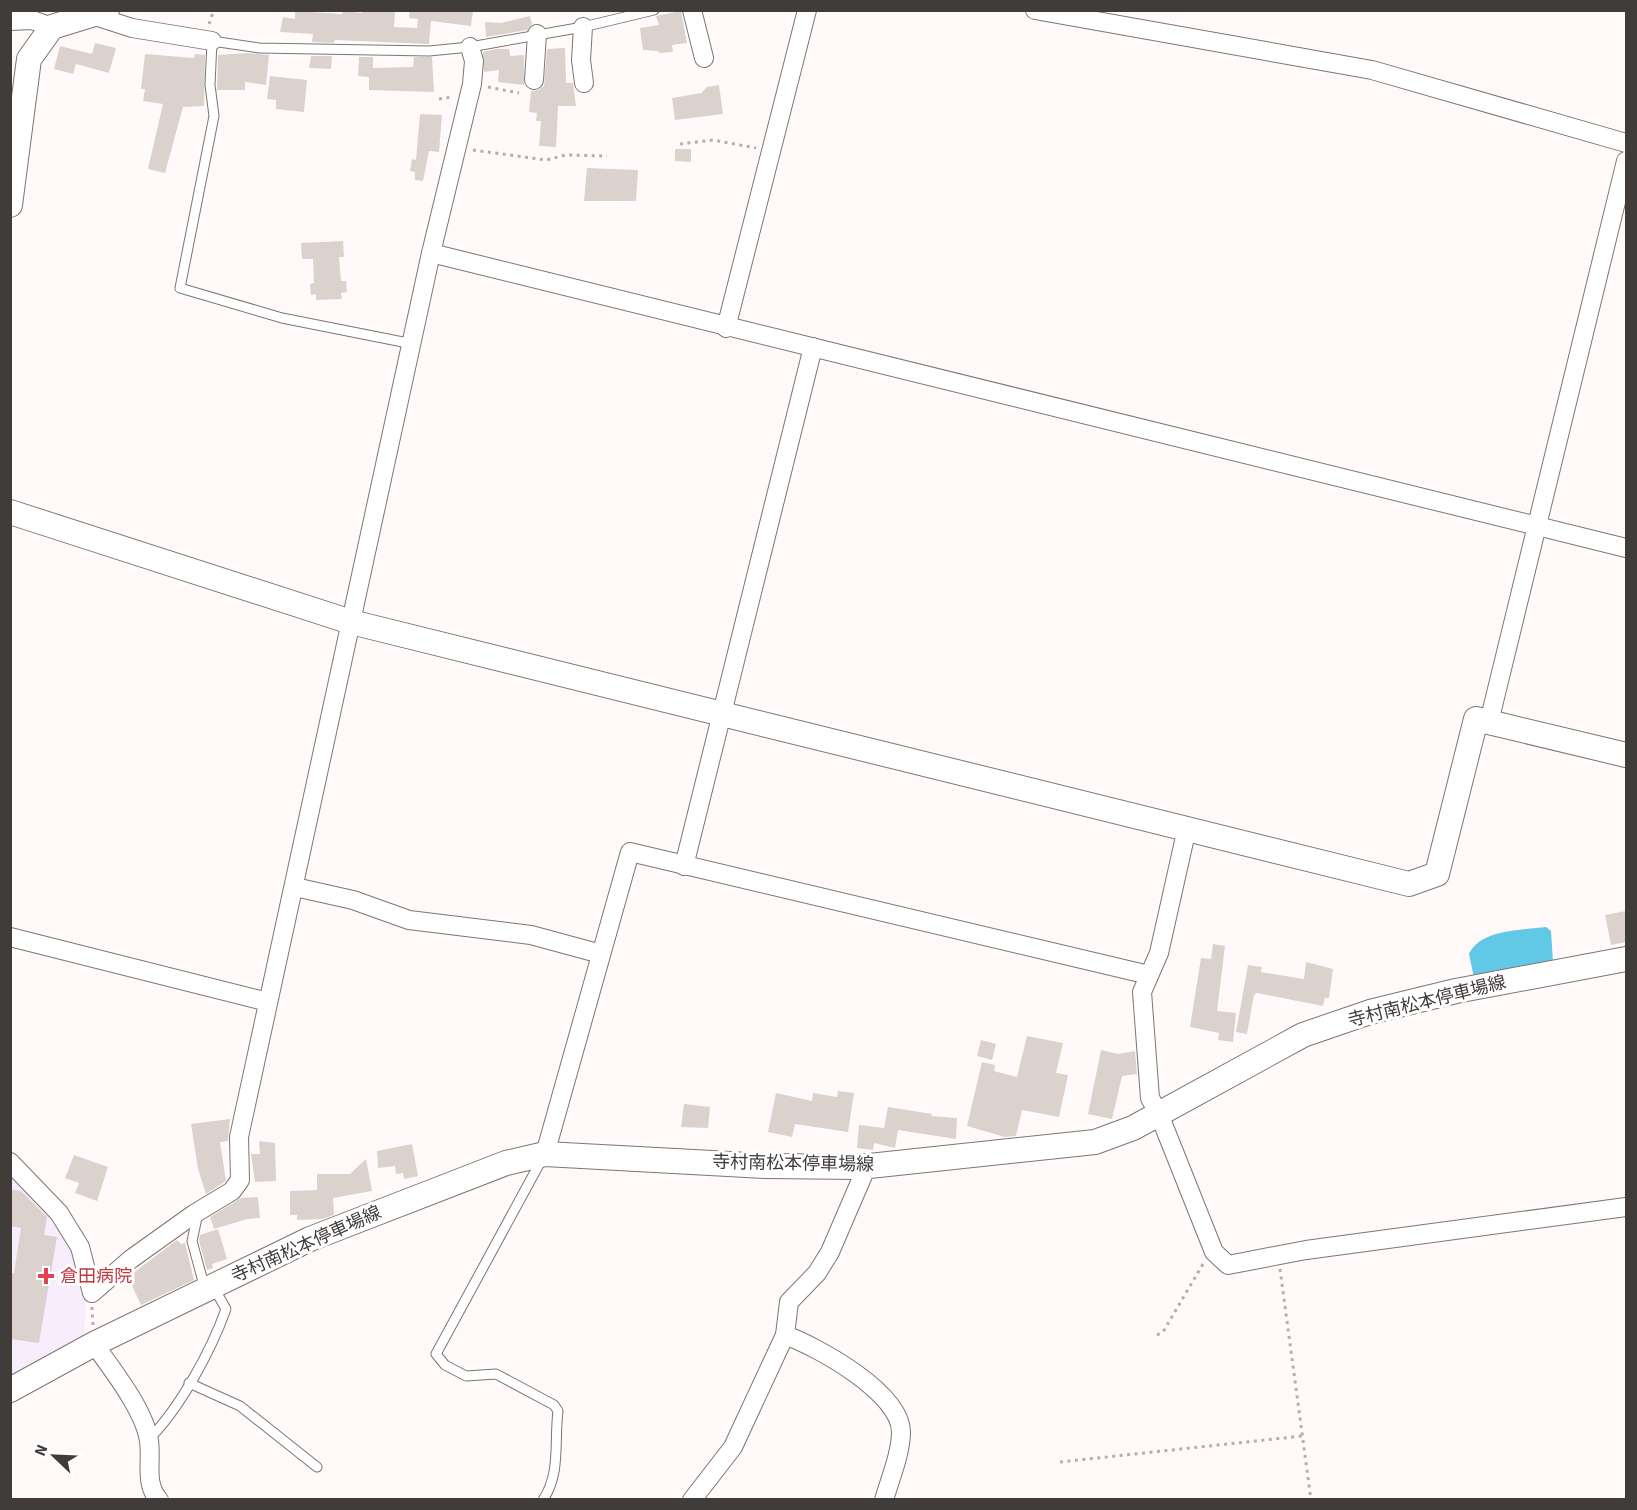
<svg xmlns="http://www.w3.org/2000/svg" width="1637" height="1510" viewBox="0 0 1637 1510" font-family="'Source Sans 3','Noto Sans JP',sans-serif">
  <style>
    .medical { fill: #f7edfd }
    .water { fill: #61c8e5 }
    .building { fill: #dbd1cd }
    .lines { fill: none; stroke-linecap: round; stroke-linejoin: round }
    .lane-casing { stroke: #7e7571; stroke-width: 11 }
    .street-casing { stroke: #7e7571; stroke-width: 20 }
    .secondary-casing { stroke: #7e7571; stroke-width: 26 }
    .path { stroke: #b4afae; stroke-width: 3; stroke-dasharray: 3 4.5; stroke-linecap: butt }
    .lane { stroke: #fff; stroke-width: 9 }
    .street { stroke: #fff; stroke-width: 18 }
    .secondary { stroke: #fff; stroke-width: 24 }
    .health-dot { fill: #e0444e; stroke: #fff; stroke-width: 2 }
    .labels { text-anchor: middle; stroke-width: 6; stroke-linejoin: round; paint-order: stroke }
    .street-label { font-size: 18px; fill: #403c3a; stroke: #fff }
    .health-label { font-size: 18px; fill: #be3a42; stroke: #fff; text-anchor: start }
  </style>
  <rect width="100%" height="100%" fill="#fffaf9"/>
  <path class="medical" d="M10,1175L67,1234L86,1297L84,1339L10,1379Z"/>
  <path class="water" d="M1546,927L1551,931L1553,962L1474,978L1469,954C1480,929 1523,930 1546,927Z"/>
  <g class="building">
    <path d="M362,10H395L394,27L417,28L418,19L409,18L410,10H473L471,26L431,21L429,44L335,40L334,43L312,42L313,34L280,32L283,17L295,19V11L342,14L343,11L362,13Z"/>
    <path d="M681,11L687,43L672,45L673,52L659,53V51L643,50L640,28L659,25L656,16Z"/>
    <path d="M530,16L532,24L527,30L486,37L485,22L501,23Z"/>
    <path d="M95,43L116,48L109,73L76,64L73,74L54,69L60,46L92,54Z"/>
    <path d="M565,48L566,83H573L576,106H558L556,147L539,146L541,121H536L537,113L529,112L531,91L538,90L544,86L547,49Z"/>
    <path d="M496,49H509L510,56L524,55V85L498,82L499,70L484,72L483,52Z"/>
    <path d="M248,53L269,55L266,85L245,82V90H217L218,55Z"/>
    <path d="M145,54L194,58L195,54L205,55L204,106L183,107L165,173L148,169L163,104L143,101L145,89H141Z"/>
    <path d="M311,56H332L331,69L309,68Z"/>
    <path d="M359,57H373V68L413,67L414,57H432L434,92L369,90V77L358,76Z"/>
    <path d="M270,76L307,80L304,112L276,109V100L267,99Z"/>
    <path d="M719,85L723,114L675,120L672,98L701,93L707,87Z"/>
    <path d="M420,114L442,115L439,152L429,151L423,181L415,180V172L410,171L412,159L416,160Z"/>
    <path d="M675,149H691V162L675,161Z"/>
    <path d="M587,168L638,170L636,201H584Z"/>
    <path d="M343,241L344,257H339L341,281H346L347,292L341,293L342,299L316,300V294L311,295L310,284L314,283L313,259H302L301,243Z"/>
    <path d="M1626,911V942L1611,945L1605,915Z"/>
    <path d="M1213,944L1225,946L1217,1011L1236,1013L1233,1042L1218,1040L1219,1033L1190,1027L1201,958L1211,959Z"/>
    <path d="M1306,962L1333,969L1329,998H1325L1323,1006L1257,993L1254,995L1247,1034L1236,1032L1248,965L1262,967L1261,972L1304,979Z"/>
    <path d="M1027,1036L1063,1043L1056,1073L1068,1075L1059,1117L1022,1110L1016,1136L1005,1137L967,1126L982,1062L995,1065L994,1071L1017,1077Z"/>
    <path d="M981,1040L996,1044L992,1060L977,1056Z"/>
    <path d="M1101,1050L1118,1054L1135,1051L1137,1074L1122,1076L1112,1119L1088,1114Z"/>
    <path d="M838,1091L854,1093L848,1132L795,1124L792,1137L768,1132L776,1093L812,1101L813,1093L837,1097Z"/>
    <path d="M684,1104L710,1107L708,1128L681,1127Z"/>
    <path d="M888,1107L932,1114L931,1116L957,1118L956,1139L898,1130L895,1148L874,1143L873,1150L857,1148L859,1125L884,1128Z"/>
    <path d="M230,1119L228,1141L220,1142L226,1181L206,1194L198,1169L191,1124Z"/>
    <path d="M259,1141L275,1143L276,1181L255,1182L251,1154H260Z"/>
    <path d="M412,1144L418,1176L404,1179L403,1173L396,1174L395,1166L378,1168L377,1151Z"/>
    <path d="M74,1155L108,1167L97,1201L75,1193L79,1183L65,1178Z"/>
    <path d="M366,1159L372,1191L333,1198L334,1215L322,1219L297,1220V1215H290V1191L317,1190V1174H350Z"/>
    <path d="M10,1189L21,1191L47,1217L44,1235L57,1237L39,1343L10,1339V1273H14L21,1228L10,1226Z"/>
    <path d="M258,1197L260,1218L247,1219L214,1229L210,1217L241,1198Z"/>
    <path d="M218,1229L227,1259L212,1264L213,1268L207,1270L199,1241L200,1235Z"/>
    <path d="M177,1240L181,1244L185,1243L194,1280L141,1305L128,1277Z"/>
  </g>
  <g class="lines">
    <defs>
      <g id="lane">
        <path d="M413,344L282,318L180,288L214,116L210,85L212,41L259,48L429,51L470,47L583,27L654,10"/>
        <path d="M542,1159L436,1354L445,1365L466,1376L496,1374L554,1405L558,1411C554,1442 561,1473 543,1500"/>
        <path d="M198,1213L192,1241L205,1289"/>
        <path d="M189,1383L240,1406L317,1467"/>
        <path d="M149,1439C180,1408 211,1351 226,1309L214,1288"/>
      </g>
      <g id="street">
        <path d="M692,10L704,58"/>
        <path d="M1035,10L1372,70L1626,143"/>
        <path d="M92,15L132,28L212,41"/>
        <path d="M10,21L32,20L52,27"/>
        <path d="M583,27L581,60L584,83"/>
        <path d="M534,80L537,34"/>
        <path d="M431,253L1626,548"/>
        <path d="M726,328L807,10"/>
        <path d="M1489,722L1626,161"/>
        <path d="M1187,828L1159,953L1142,992L1150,1098L1159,1114L1214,1252L1228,1265L1306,1250L1626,1207"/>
        <path d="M684,866L813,347"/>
        <path d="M295,887L353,900L409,920L531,935L601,954"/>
        <path d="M10,937L268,1002"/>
        <path d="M545,1154L630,852L1149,975"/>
        <path d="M10,1162L59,1213L80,1247L92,1293L131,1259L194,1214L232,1191L240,1180L239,1137L431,253L472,84L474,61L470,47"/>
        <path d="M785,1335L789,1302L817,1273L830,1252L867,1166"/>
        <path d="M94,1344C112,1369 145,1411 149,1441C152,1461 144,1484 159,1500"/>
        <path d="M692,1500L733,1447L785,1335C818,1347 901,1393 901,1432C901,1453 890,1479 884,1500"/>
      </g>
      <g id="secondary">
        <path d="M10,205L29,59L52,27L107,10"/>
        <path d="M10,512L351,622L1409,884L1437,874L1476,719L1626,755"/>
        <path d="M10,1390L94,1344L310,1239L506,1163L545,1154L766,1166L860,1167L1095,1142L1133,1128L1303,1035L1370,1012L1456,991L1626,959"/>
      </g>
    </defs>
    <use href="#lane" class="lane-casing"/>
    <use href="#street" class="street-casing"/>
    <use href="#secondary" class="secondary-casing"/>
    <g class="path">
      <path d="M209,24L214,10"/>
      <path d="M488,87L519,93"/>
      <path d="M439,99L452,97"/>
      <path d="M680,144L713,140L756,148"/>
      <path d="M473,150L546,160L566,155L607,156"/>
      <path d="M1280,1269L1311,1500"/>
      <path d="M92,1307L93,1325"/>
      <path d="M1157,1335L1163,1332L1203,1264"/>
      <path d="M1060,1462L1302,1436"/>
    </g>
    <use href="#lane" class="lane"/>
    <use href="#street" class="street"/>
    <use href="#secondary" class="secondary"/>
  </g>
  <path class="health-dot" d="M43 1267h6v6h6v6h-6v6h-6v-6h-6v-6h6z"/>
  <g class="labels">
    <g class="street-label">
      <text transform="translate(1427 1001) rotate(-14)" y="6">寺村南松本停車場線</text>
      <text transform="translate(793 1163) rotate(1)" y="6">寺村南松本停車場線</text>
      <text transform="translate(306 1244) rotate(-24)" y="6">寺村南松本停車場線</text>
    </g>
    <g class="health-label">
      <text x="60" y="1282">倉田病院</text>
    </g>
  </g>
  <rect width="1637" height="1510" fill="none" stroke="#403c3a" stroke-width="24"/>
  <g transform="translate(54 1456) rotate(293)" stroke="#ffffff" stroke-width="4.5" paint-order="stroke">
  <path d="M0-4.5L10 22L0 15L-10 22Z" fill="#403c3a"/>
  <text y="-9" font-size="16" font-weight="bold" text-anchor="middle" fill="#403c3a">N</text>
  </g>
</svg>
